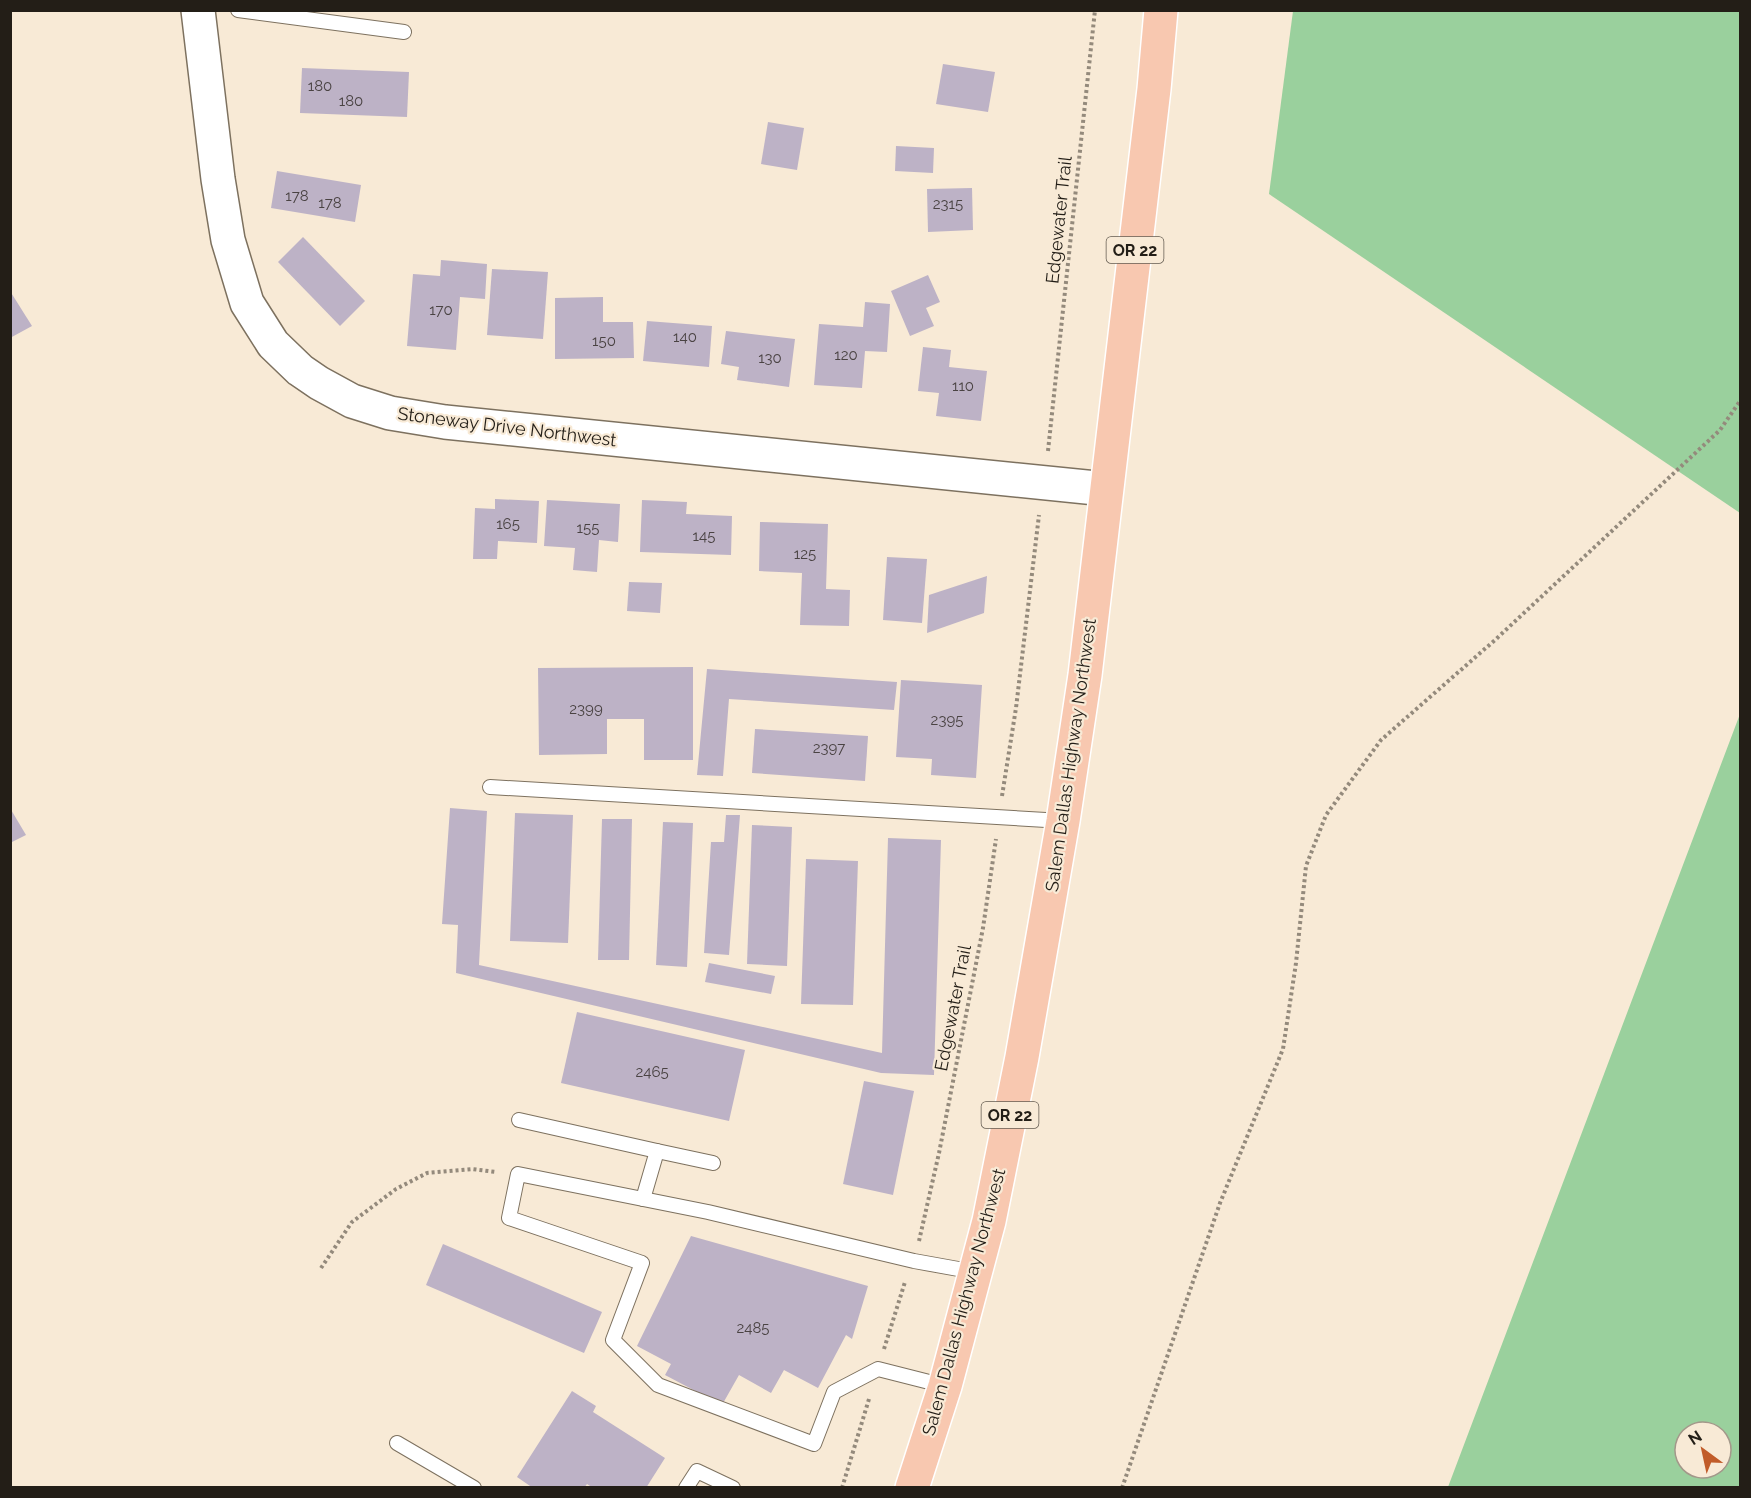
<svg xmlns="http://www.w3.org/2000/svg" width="1751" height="1498" viewBox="0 0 1751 1498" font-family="Raleway,sans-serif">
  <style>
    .green { fill: #9ad09d; fill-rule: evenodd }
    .building { fill: #bdb2c6 }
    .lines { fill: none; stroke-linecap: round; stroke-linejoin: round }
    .lane-casing { stroke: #7d715f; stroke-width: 16 }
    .secondary-casing { stroke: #7d715f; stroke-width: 36 }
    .highway-casing { stroke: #fff; stroke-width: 36 }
    .path { stroke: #948a7c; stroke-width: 4; stroke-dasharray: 3 3; stroke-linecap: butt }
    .lane { stroke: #fff; stroke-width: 14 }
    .secondary { stroke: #fff; stroke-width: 33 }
    .highway { stroke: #f8c8b0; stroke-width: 33 }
    .labels { text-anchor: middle; stroke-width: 4.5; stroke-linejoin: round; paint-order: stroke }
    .number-label { font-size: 15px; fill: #4a4343 }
    .shield { fill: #f8ead6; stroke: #635b50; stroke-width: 1.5 }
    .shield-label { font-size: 16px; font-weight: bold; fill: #231e17 }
    .street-label { font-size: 18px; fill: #231e17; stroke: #f8ead6 }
  </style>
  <rect width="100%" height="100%" fill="#f8ead6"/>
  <g class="green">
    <path d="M1293,11H1740V513L1269,194Z"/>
    <path d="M1740,714V1487H1448ZM1685,1432H1721V1468H1685Z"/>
  </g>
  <g class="building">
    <path d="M943,64L995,72L988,112L936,104Z"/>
    <path d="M302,68L409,72L407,117L300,113Z"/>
    <path d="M768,122L804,128L797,170L761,164Z"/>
    <path d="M896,146L934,148L933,173L895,171Z"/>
    <path d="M277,171L361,185L355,222L271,208Z"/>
    <path d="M972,188L973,230L928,232L927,189Z"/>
    <path d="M303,237L365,301L340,326L278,262Z"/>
    <path d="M441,260L487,264L485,299L460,297L456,350L407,346L413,274L440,276Z"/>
    <path d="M492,269L548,272L543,339L487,335Z"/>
    <path d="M928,275L940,302L926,308L934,326L910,336L891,291Z"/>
    <path d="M10,291L32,326L10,338Z"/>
    <path d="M603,297V322H633L634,358L555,359V298Z"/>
    <path d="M865,302L890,304L887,352L865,351L862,388L814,385L819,324L863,327Z"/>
    <path d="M647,321L712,326L709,367L643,361Z"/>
    <path d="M726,331L795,339L789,387L737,380L739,367L721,364Z"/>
    <path d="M923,347L951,350L949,367L987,371L981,421L936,416L939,393L918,391Z"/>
    <path d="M495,499L539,501L537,543L498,541L497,559H473L475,508L495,509Z"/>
    <path d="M547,500L620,504L618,542L599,540L597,572L573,570L575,548L544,546Z"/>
    <path d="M642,500L687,502L686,514L732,516L731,555L640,552Z"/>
    <path d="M760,522L828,524L826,589L850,590L849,626L800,625L802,573L759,571Z"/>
    <path d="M887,557L927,559L922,623L883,620Z"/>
    <path d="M987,576L984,613L927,633L929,595Z"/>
    <path d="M629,582L662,583L660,613L627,611Z"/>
    <path d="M693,667V760H644V719H607V754L539,755L538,668Z"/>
    <path d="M707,669L897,682L894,710L729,699L723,776L697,775Z"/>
    <path d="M901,680L982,685L976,778L931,775L932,759L896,757Z"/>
    <path d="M755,729L868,736L865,781L752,773Z"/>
    <path d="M10,808L26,835L10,843Z"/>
    <path d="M450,808L487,811L479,965L882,1053L888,838L941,840L934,1075L881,1073L456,973L458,925L442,924Z"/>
    <path d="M515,813L573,815L568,943L510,941Z"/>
    <path d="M726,815H740L729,955L704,953L711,842H724Z"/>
    <path d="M602,819H632L629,960H598Z"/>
    <path d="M663,822L693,823L687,967L656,965Z"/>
    <path d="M752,825L792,827L787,966L747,964Z"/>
    <path d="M806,859L858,861L853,1005L801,1004Z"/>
    <path d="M709,963L775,976L771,994L705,982Z"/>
    <path d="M577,1012L745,1050L729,1121L561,1083Z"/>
    <path d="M864,1081L914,1091L893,1195L843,1184Z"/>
    <path d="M691,1236L868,1286L852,1339L846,1335L818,1388L784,1370L771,1393L739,1375L722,1405L665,1375L671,1364L637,1346Z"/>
    <path d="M443,1244L602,1312L584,1353L426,1285Z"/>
    <path d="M572,1391L596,1406L593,1412L665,1458L646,1488H593L587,1484L584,1488H533L517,1477Z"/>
  </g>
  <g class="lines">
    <defs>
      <g id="lane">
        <path d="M238,10L404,32"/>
        <path d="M490,787L1063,821"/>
        <path d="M519,1120L657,1151L643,1199"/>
        <path d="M657,1151L713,1163"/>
        <path d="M945,1386L878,1369L834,1392L814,1444L658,1385L613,1340L642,1263L509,1218L518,1174L708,1212L914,1261L975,1272"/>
        <path d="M397,1443L474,1488"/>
        <path d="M686,1488L697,1471L733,1488"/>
      </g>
      <path id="secondary" d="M198,10L218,179L228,240L247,303L273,344L300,370L319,383L352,401L390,413L445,422L1106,489"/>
      <path id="highway" d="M912,1488L945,1386L989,1221L1022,1057L1063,821L1085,675L1154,89L1161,10"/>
    </defs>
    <use href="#lane" class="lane-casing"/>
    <use href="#secondary" class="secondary-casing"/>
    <use href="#highway" class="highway-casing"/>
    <g class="path">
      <path d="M1048,451L1095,10"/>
      <path d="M1002,796L1016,708L1039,515"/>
      <path d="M919,1241L939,1153L983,928L996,839"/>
      <path d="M321,1268L352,1222L396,1189L427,1173L472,1169L496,1172"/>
      <path d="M884,1349L905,1282"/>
      <path d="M842,1488L869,1399"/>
      <path d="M1122,1488L1220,1203L1283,1049L1296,963L1306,866L1326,815L1381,740L1495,640L1720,430L1740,401"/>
    </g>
    <use href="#lane" class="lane"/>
    <use href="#secondary" class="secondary"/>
    <use href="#highway" class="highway"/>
  </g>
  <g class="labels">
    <g class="number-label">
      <text x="320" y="91">180</text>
      <text x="351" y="106">180</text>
      <text x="297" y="201">178</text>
      <text x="330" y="208">178</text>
      <text x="948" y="209">2315</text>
      <text x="441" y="315">170</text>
      <text x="685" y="342">140</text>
      <text x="604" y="346">150</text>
      <text x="846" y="360">120</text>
      <text x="770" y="363">130</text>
      <text x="963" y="391">110</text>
      <text x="508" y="529">165</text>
      <text x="588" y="533">155</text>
      <text x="704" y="541">145</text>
      <text x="805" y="559">125</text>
      <text x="586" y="714">2399</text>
      <text x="947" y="725">2395</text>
      <text x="829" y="753">2397</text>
      <text x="652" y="1077">2465</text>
      <text x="753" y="1333">2485</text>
    </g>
    <g class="shield">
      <rect x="1106.5" y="237" width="57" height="26" rx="4.5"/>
      <rect x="981.5" y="1102" width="57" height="26" rx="4.5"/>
    </g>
    <g class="shield-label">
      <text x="1135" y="256">OR 22</text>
      <text x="1010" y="1121">OR 22</text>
    </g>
    <g class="street-label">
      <text transform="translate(1059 220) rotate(-84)" y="6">Edgewater Trail</text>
      <text transform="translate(507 427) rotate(7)" y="6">Stoneway Drive Northwest</text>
      <text transform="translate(1071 755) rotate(-82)" y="6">Salem Dallas Highway Northwest</text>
      <text transform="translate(953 1008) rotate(-79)" y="6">Edgewater Trail</text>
      <text transform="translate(964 1302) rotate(-75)" y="6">Salem Dallas Highway Northwest</text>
    </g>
  </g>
  <rect width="1751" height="1498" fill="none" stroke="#231e17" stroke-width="24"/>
  <g transform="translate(1703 1450) rotate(327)"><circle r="28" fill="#f8ead6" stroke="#a3988a" stroke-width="1.5"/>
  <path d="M0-4.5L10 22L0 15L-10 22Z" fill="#c15c29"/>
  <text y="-9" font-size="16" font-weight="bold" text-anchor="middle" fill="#231e17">N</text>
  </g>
</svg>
